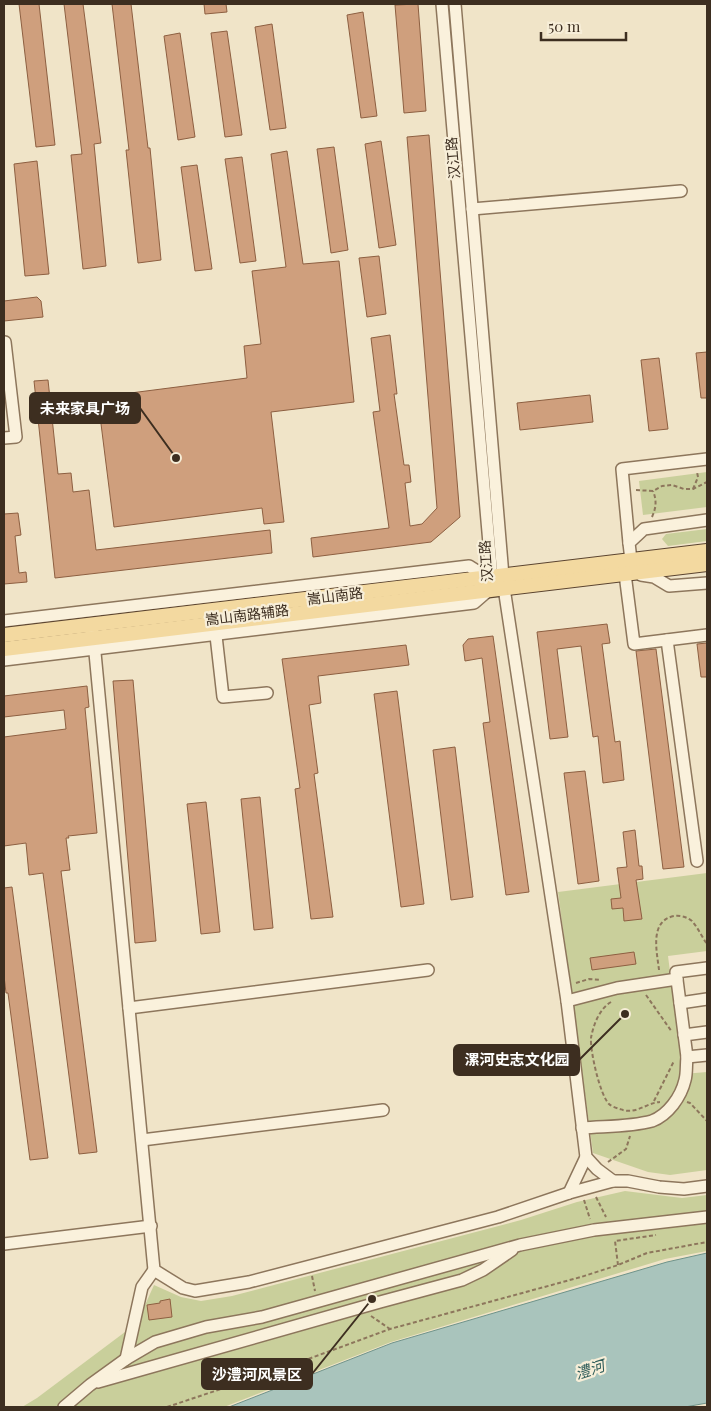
<svg xmlns="http://www.w3.org/2000/svg" width="711" height="1411" viewBox="0 0 711 1411" font-family="'Playfair Display','Noto Sans SC',serif">
  <style>
    .green { fill: #c9cf9b }
    .water { fill: #a9c4bc; stroke: #6f938a }
    .building { fill: #cf9f7d; stroke: #8d5f41 }
    .lines { fill: none; stroke-linecap: round; stroke-linejoin: round }
    .minor-casing { stroke: #8d765c; stroke-width: 14 }
    .major-casing { stroke: #5b4430; stroke-width: 16 }
    .path { stroke: #8d765c; stroke-width: 2; stroke-dasharray: 4 2.5; stroke-linecap: butt }
    .minor { stroke: #faf1dc; stroke-width: 11 }
    .major { stroke: #f3d9a0; stroke-width: 14 }
    .labels { text-anchor: middle; stroke-width: 4.5; stroke-linejoin: round; paint-order: stroke }
    .street-label { font-size: 14px; fill: #3d2e20; stroke: #f7eed8 }
    .water-label { font-size: 15px; font-style: italic; fill: #2f5d5a; stroke: #f7eed8 }
    .leader { fill: none; stroke: #3d2e20; stroke-width: 2 }
    .callout-dot { fill: #3d2e20; stroke: #f7eed8; stroke-width: 2 }
    .callout { fill: #3d2e20; stroke: #3d2e20; stroke-width: 2 }
    .callout-label { font-size: 15px; text-anchor: middle; font-weight: bold; fill: #fff }
  </style>
  <rect width="100%" height="100%" fill="#f0e4c8"/>
  <g class="green">
    <path d="M707,472V507L643,515L639,481Z"/>
    <path d="M707,529V541L668,546L662,539L666,534Z"/>
    <path d="M707,873V951L668,956L683,1074L707,1072V1170L670,1175L648,1172L593,1153L558,892Z"/>
    <path d="M625,1191L682,1198L707,1195V1251L665,1259L391,1342L224,1407H22L37,1398L137,1323L154,1285L181,1297L201,1301L232,1296L521,1220L577,1202Z"/>
  </g>
  <path class="water" d="M707,1253V1403L685,1407H229L392,1343L667,1262Z"/>
  <g class="building">
    <path d="M19,4H39L55,145L36,147Z"/>
    <path d="M64,4H83L101,143L94,144L106,266L83,269L71,155L82,154Z"/>
    <path d="M112,4H131L148,148H150L161,260L138,263L126,150H129Z"/>
    <path d="M204,4H226L227,12L205,14Z"/>
    <path d="M418,4L426,111L404,113L395,5Z"/>
    <path d="M363,12L377,116L361,118L347,15Z"/>
    <path d="M272,24L286,128L270,130L255,27Z"/>
    <path d="M227,31L242,135L225,137L211,33Z"/>
    <path d="M180,33L195,137L178,140L164,36Z"/>
    <path d="M429,135L460,517L431,542L313,557L311,538L389,528L373,412L380,411L371,338L390,335L397,394H394L404,465H409L411,482L405,483L410,526L422,524L437,508L407,137Z"/>
    <path d="M381,141L396,245L379,248L365,144Z"/>
    <path d="M334,147L348,250L331,253L317,149Z"/>
    <path d="M287,151L303,264L339,261L354,402L271,412L284,522L264,524L262,508L114,527L98,400L115,395L247,378L244,346L261,344L252,271L286,267L271,154Z"/>
    <path d="M242,157L256,261L240,263L225,159Z"/>
    <path d="M37,161L49,274L25,276L14,164Z"/>
    <path d="M197,165L212,269L195,271L181,167Z"/>
    <path d="M379,256L386,314L367,317L359,258Z"/>
    <path d="M37,297L41,301L43,317L4,321V301Z"/>
    <path d="M707,352V398H701L696,353Z"/>
    <path d="M659,358L668,429L649,431L641,360Z"/>
    <path d="M48,380L58,474L71,473L73,492L89,490L96,550L270,530L272,553L55,578L34,381Z"/>
    <path d="M590,395L593,422L520,430L517,403Z"/>
    <path d="M18,513L21,535L15,536L19,573L26,572L27,582L4,584V514Z"/>
    <path d="M607,624L610,643L602,644L615,742L620,741L624,780L603,783L598,736L593,737L581,646L557,649L568,737L550,739L537,632Z"/>
    <path d="M493,636L529,892L506,895L483,723L490,722L482,658L465,661L463,645L468,639Z"/>
    <path d="M707,643V677H701L697,644Z"/>
    <path d="M406,645L409,665L318,676L321,703L309,705L318,773L314,774L333,917L311,919L295,789L300,788L282,659Z"/>
    <path d="M656,649L684,867L663,869L636,651Z"/>
    <path d="M133,680L156,941L135,943L113,681Z"/>
    <path d="M87,686L89,707L85,708L97,833L68,836L69,838H66L70,870L61,871L97,1152L79,1154L43,873L29,875L26,843L4,846V737L66,729L64,710L4,717V696Z"/>
    <path d="M397,691L424,904L401,907L374,694Z"/>
    <path d="M455,747L473,897L451,900L433,750Z"/>
    <path d="M585,771L599,881L578,884L564,773Z"/>
    <path d="M260,797L273,928L254,930L241,799Z"/>
    <path d="M206,802L220,932L201,934L187,804Z"/>
    <path d="M635,830L639,866H642L643,879L636,880L642,919L624,921L623,908L612,909L611,899L621,898L617,868L627,867L623,832Z"/>
    <path d="M12,887L48,1158L30,1160L8,993H6L4,976V888Z"/>
    <path d="M634,952L636,964L592,970L590,958Z"/>
    <path d="M170,1299L172,1317L149,1320L147,1305L160,1303V1301Z"/>
  </g>
  <g class="lines">
    <defs>
      <g id="minor">
        <path d="M442,4L492,578L496,582"/>
        <path d="M455,4L504,588L567,1001L586,1157L597,1169L613,1181"/>
        <path d="M472,209L681,191"/>
        <path d="M4,343L5,342L16,437L4,438"/>
        <path d="M629,543L622,469L707,459"/>
        <path d="M631,560L629,543L644,529L707,520"/>
        <path d="M625,574L634,644L707,635"/>
        <path d="M641,575L654,577L669,586L707,583"/>
        <path d="M4,621L469,566L488,578"/>
        <path d="M215,627L223,697L267,693"/>
        <path d="M93,632L154,1270L183,1288L195,1291L249,1282L498,1217L569,1193L613,1181H628L659,1187L684,1189L707,1186"/>
        <path d="M667,640L697,861"/>
        <path d="M4,660L474,603L489,590"/>
        <path d="M707,968L676,972L687,1057L707,1055"/>
        <path d="M567,1001L617,988L677,979"/>
        <path d="M680,1003L707,999"/>
        <path d="M129,1008L428,970"/>
        <path d="M684,1035L707,1032"/>
        <path d="M582,1128C605,1126 630,1127 652,1121C668,1115 681,1097 685,1080C687,1073 686,1065 687,1057"/>
        <path d="M142,1140L383,1110"/>
        <path d="M569,1193L586,1157"/>
        <path d="M4,1244L151,1226"/>
        <path d="M126,1359L142,1287L154,1270"/>
        <path d="M98,1382L380,1302L462,1280L483,1270L512,1250"/>
        <path d="M64,1407L90,1385L126,1359L155,1342L206,1327L262,1317L520,1245L594,1230L707,1217"/>
      </g>
      <g id="major">
        <path d="M4,635L707,551"/>
        <path d="M4,649L707,564"/>
      </g>
    </defs>
    <use href="#minor" class="minor-casing"/>
    <use href="#major" class="major-casing"/>
    <g class="path">
      <path d="M693,489L698,477L697,472"/>
      <path d="M636,490L653,491L662,486L672,485L684,489H693L707,482"/>
      <path d="M652,517C656,508 657,501 653,491"/>
      <path d="M659,970C657,952 649,921 674,916C680,915 687,917 692,921C698,928 702,937 707,944"/>
      <path d="M576,983L589,979L601,980"/>
      <path d="M646,995L672,1032"/>
      <path d="M611,1002C599,1009 593,1026 591,1038C590,1051 600,1095 609,1104C612,1107 620,1109 623,1110C637,1114 646,1103 660,1102"/>
      <path d="M654,1101L674,1061"/>
      <path d="M687,1102L690,1103L707,1121"/>
      <path d="M608,1162L626,1149L630,1136"/>
      <path d="M596,1197L606,1217"/>
      <path d="M584,1200L590,1219"/>
      <path d="M618,1265L615,1241L656,1235"/>
      <path d="M312,1276L315,1291"/>
      <path d="M371,1316L390,1329"/>
      <path d="M167,1407L281,1369L390,1329L581,1277L618,1265L647,1253L707,1242"/>
    </g>
    <use href="#minor" class="minor"/>
    <use href="#major" class="major"/>
  </g>
  <g class="labels">
    <g class="street-label">
      <text transform="translate(453 158) rotate(-95)" y="5">汉江路</text>
      <text transform="translate(486 561) rotate(-94)" y="5">汉江路</text>
      <text transform="translate(335 596) rotate(-7)" y="5">嵩山南路</text>
      <text transform="translate(247 615) rotate(-7)" y="5">嵩山南路辅路</text>
    </g>
    <g class="water-label">
      <text transform="translate(590 1370) rotate(-18)" y="5">澧河</text>
    </g>
  </g>
  <path class="leader" d="M176 458L140 408M625 1014L579 1060M372 1299L312 1374"/>
  <g class="callout-dot">
    <circle cx="176" cy="458" r="5"/>
    <circle cx="625" cy="1014" r="5"/>
    <circle cx="372" cy="1299" r="5"/>
  </g>
  <g class="callout">
    <rect x="30" y="393" width="110" height="30" rx="5"/>
    <rect x="454" y="1045" width="125" height="30" rx="5"/>
    <rect x="202" y="1359" width="110" height="30" rx="5"/>
  </g>
  <g class="callout-label">
    <text x="85" y="414">未来家具广场</text>
    <text x="517" y="1065">漯河史志文化园</text>
    <text x="257" y="1380">沙澧河风景区</text>
  </g>
  <rect width="711" height="1411" fill="none" stroke="#3d2e20" stroke-width="10"/>
  <path d="M541 32v8h85v-8" fill="none" stroke="#3d2e20" stroke-width="2.5"/>
  <text x="548" y="32" font-size="15" fill="#3d2e20" stroke="#f7eed8" stroke-width="4" paint-order="stroke">50 m</text>
</svg>
